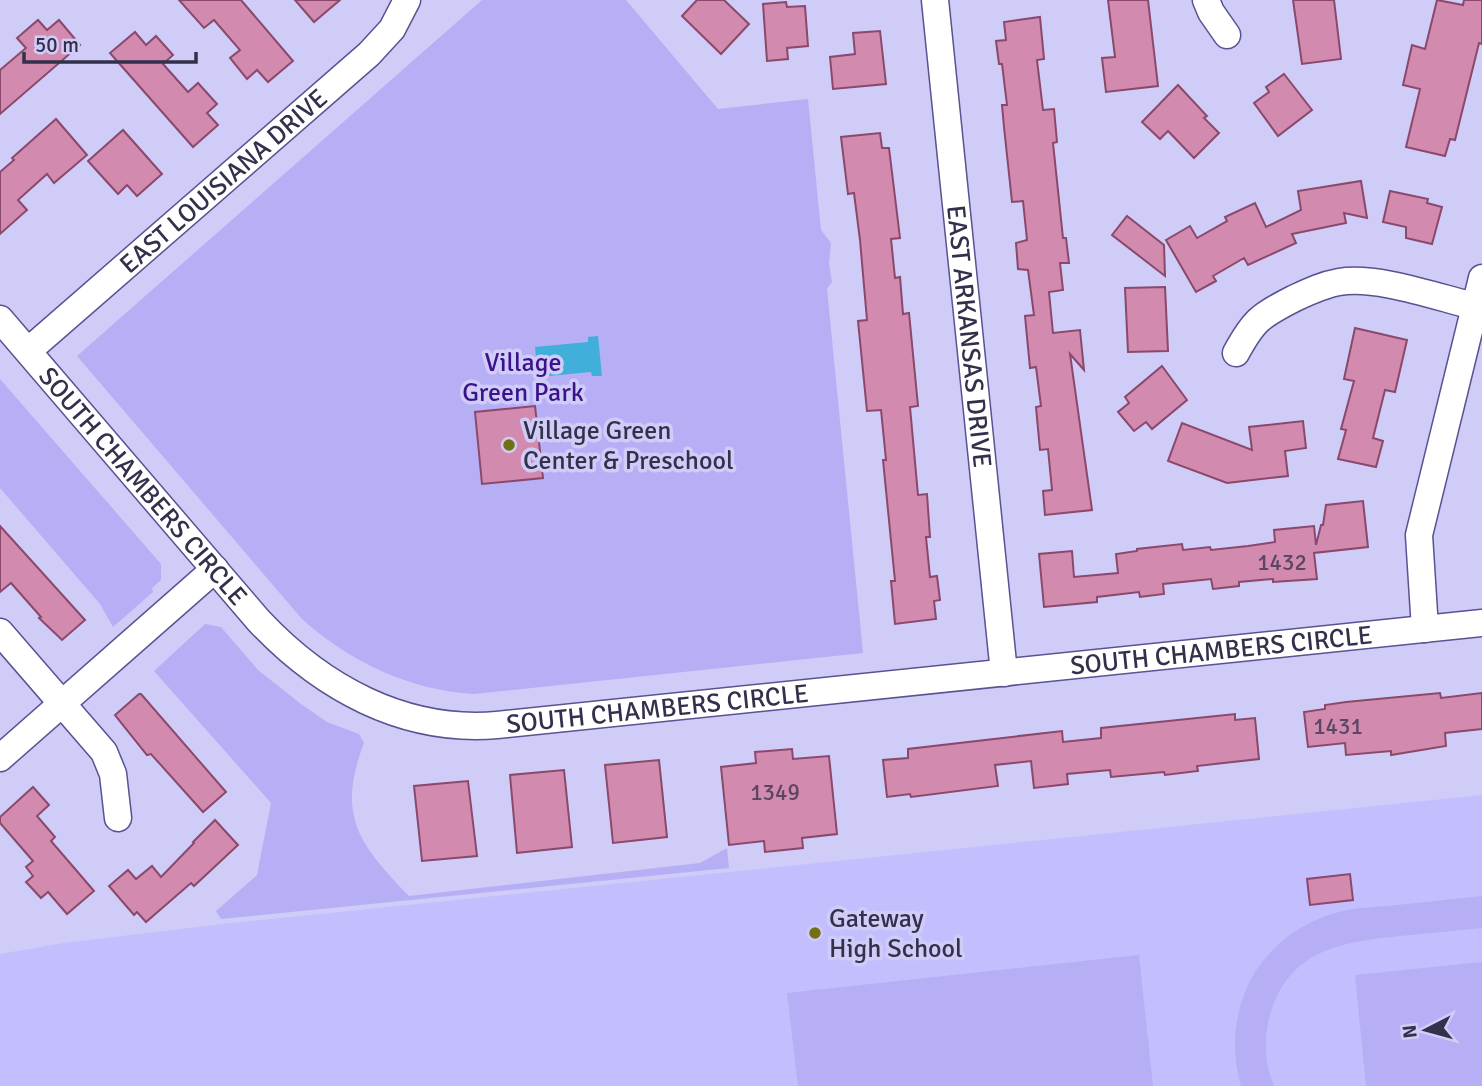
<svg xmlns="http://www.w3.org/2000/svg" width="1482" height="1086" viewBox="0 0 1482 1086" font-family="Signika,sans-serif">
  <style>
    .built { fill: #c3befd }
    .green { fill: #b6aff6 }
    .water { fill: #40afda }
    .building { fill: #d38aaf; stroke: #8a486c; stroke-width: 2 }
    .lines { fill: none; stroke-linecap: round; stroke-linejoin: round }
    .street-casing { stroke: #5a5291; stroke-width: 29 }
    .street { stroke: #fff; stroke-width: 26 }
    .poi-dot { fill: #727012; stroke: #cfccf7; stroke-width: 2.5 }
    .labels { text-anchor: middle; stroke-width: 7; stroke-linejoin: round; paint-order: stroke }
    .number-label { font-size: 23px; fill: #5b4665 }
    .street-label { font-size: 26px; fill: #33304c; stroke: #cfccf7 }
    .park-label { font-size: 26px; fill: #3b128b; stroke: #cfccf7 }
    .poi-label { font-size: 26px; fill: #33304c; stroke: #cfccf7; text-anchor: start }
  </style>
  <rect width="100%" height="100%" fill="#cfccf7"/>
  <path class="built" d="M1482,795V1086H0V954L64,943L231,923Z"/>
  <g class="green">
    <path d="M482,0H626L718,109L808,99L821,230L831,243L829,263L832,282L827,289L863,653L474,694C409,690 350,662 302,619L77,356Z"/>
    <path d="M0,379L161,564V580L152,588L153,592L113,627L100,604L0,488Z"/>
    <path d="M205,624L221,627L258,670L301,704L327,722L359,734L364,743C336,816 359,844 409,896L700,863L727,848L729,868L221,919L216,911L257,875L271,803L154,671Z"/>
    <path d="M1482,896V928C1455,931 1428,933 1401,936C1344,942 1291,948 1271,1012C1263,1037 1264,1062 1274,1086H1241C1232,1054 1233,1023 1245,992C1261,952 1298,922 1339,912C1358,907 1378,907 1397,905C1425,902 1454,899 1482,896Z"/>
    <path d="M1139,955L1153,1086H798L787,993Z"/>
    <path d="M1482,962V1086H1366L1355,975Z"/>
  </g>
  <path class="water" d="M598,336L602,376H592L591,372L538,377L535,347L588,342V337Z"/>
  <g class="building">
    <path d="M179,0H241L293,61L268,82L257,70L247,79L230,58L240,50L214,20L204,28Z"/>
    <path d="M295,0H340L314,22Z"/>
    <path d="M697,0H724L749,24L721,54L682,16Z"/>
    <path d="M1108,0H1148L1158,86L1106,92L1102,58L1115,57Z"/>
    <path d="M1293,0H1334L1341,59L1302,64Z"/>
    <path d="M1437,0L1463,5L1464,0H1482V44L1479,43L1455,140L1450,139L1445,156L1406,147L1420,89L1403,85L1412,45L1425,49Z"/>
    <path d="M786,2L787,7L805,6L808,46L787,48L788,59L767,61L763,4Z"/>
    <path d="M1040,17L1044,59L1037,60L1043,110L1054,109L1057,142L1053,143L1063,238H1066L1069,263H1060L1063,290L1049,292L1053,333L1080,330L1084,370L1070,354L1092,510L1045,515L1043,491L1052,490L1048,449L1040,450L1036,407L1041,406L1036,367L1030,368L1025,316L1034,315L1028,270L1018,269L1016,243L1027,240L1023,201L1012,202L1004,127L1002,105H1007L1002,64H999L996,41L1006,40L1004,22Z"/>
    <path d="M38,20L47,30L59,20L80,45L0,114V70L26,48L17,38Z"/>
    <path d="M880,31L886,84L833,89L830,57L855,54L853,33Z"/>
    <path d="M135,32L146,45L156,36L173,55L163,64L188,92L198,83L217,104L207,113L218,125L193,147L110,53Z"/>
    <path d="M1284,74L1312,110L1278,136L1254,103L1269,92L1266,87Z"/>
    <path d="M1178,85L1207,116L1204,118L1219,133L1194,158L1168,131L1160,139L1142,122Z"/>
    <path d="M56,119L87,155L54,183L47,174L18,200L27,210L0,234V172L14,160L12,158Z"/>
    <path d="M123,130L162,174L137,196L127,185L118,194L88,161Z"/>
    <path d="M880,133L882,148H889L900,238L891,239L895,278L900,277L903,314L909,313L918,406L910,407L918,495L927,494L930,537H926L930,577L937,576L940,600L934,601L936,619L895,624L891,581H895L883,460H886L881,410L867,411L858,321L867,320L860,240L854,193L848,194L841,137Z"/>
    <path d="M1361,181L1367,218L1344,213L1346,223L1292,234L1296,243L1248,265L1244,258L1213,276L1216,281L1196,292L1166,240L1190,226L1197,238L1227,221L1225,217L1255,203L1266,227L1301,210L1298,191Z"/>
    <path d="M1390,191L1428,199L1427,203L1442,207L1432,244L1406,238V227L1383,222Z"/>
    <path d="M1127,216L1164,245L1165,276L1112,235Z"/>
    <path d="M1165,287L1168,351L1128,352L1125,288Z"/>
    <path d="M1355,328L1407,340L1395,392L1385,390L1373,438L1383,441L1376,467L1338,459L1346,430L1341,429L1354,381L1344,379Z"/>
    <path d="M1162,366L1187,400L1152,429L1146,422L1134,431L1118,412L1129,403L1125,397Z"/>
    <path d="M535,406L543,478L482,484L475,412Z"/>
    <path d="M1303,421L1306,448L1285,451L1288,476L1227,483L1168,461L1182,423L1252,450L1249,427Z"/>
    <path d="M1363,501L1368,547L1314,553L1317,579L1273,582V579L1239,582V586L1213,589L1211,579L1163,584L1164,594L1140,597L1139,592L1097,597V602L1044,607L1039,554L1072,551L1074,577L1118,573L1116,554L1137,551V549L1182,544L1183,550L1210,547L1211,550L1248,546L1275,542L1274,530L1314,526L1316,545L1321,525H1323L1326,505Z"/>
    <path d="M0,526L85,620L62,640L39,618L41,617L11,583L0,592Z"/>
    <path d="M1440,693L1441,698L1482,693V729L1445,733L1446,746L1391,755V751L1346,755L1345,743L1308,747L1304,712L1325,709V705L1346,702Z"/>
    <path d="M139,694H141L226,792L203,812L151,754L147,755L115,715Z"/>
    <path d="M1235,714V720L1255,718L1259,759L1197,766L1198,771L1165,775L1164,772L1111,777L1110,770L1067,774L1068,784L1034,788L1031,761L995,765L998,786L911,797L910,794L887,797L883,760L908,758V749L1062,731L1063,742L1101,738V728Z"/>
    <path d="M792,749L793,759L829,756L837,834L802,838L803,848L765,852L764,841L729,845L721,767L756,763L755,752Z"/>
    <path d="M659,760L667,837L613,843L605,765Z"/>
    <path d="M564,770L572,847L517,853L510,775Z"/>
    <path d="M468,781L477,856L422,861L414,786Z"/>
    <path d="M33,787L49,805L37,816L55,837L51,841L94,891L67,914L48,892L41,898L26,882L33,876L26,867L33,861L0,823V817Z"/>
    <path d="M215,820L238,845L194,886L191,883L146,922L137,912L134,915L109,886L128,870L136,879L152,866L161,877L194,843L193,842Z"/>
    <path d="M1350,874L1353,900L1310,905L1307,879Z"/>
  </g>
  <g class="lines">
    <defs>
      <g id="street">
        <path id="s1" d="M935,0L1004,673"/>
        <path d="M1206,0L1211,12L1227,35"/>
        <path id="s2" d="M0,319L259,621C321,687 403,733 497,725L1482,623"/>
        <path id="s3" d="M28,351L369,54L392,29L407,0"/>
        <path d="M1236,353C1254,320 1260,316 1293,299C1308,292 1322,285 1339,282C1378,275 1442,299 1482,308"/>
        <path d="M1425,629L1419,535L1482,278"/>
        <path d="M0,632L104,752L113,774L118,818"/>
        <path d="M0,758L215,569"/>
      </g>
    </defs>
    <use href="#street" class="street-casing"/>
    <use href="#street" class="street"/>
  </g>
  <g class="poi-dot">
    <circle cx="509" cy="445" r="7"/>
    <circle cx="815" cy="933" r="7"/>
  </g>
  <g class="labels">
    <g class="number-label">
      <text x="1282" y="570">1432</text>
      <text x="1338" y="734">1431</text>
      <text x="775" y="800">1349</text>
    </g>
    <g class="street-label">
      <text dy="9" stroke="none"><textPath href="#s3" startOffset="259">EAST LOUISIANA DRIVE</textPath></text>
      <text dy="9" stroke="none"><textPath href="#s1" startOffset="338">EAST ARKANSAS DRIVE</textPath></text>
      <text dy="9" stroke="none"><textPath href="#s2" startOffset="220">SOUTH CHAMBERS CIRCLE</textPath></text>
      <text dy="9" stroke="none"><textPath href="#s2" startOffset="1395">SOUTH CHAMBERS CIRCLE</textPath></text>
      <text dy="9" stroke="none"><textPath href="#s2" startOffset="828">SOUTH CHAMBERS CIRCLE</textPath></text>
    </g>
    <g class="park-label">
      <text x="523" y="371">Village<tspan x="523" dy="30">Green Park</tspan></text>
    </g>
    <g class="poi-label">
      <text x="523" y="439">Village Green<tspan x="523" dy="30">Center &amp; Preschool</tspan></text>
      <text x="829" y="927">Gateway<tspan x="829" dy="30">High School</tspan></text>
    </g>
  </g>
  <g transform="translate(1426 1030) rotate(264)" stroke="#cfccf7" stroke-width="5" paint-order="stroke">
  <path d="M0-5L12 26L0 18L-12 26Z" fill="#33304c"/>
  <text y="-10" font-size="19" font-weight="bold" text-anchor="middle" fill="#33304c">N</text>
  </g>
  <path d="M24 52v10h172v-10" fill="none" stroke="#33304c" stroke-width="3.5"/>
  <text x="35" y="52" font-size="21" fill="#33304c" stroke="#cfccf7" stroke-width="5" paint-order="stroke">50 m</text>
</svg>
